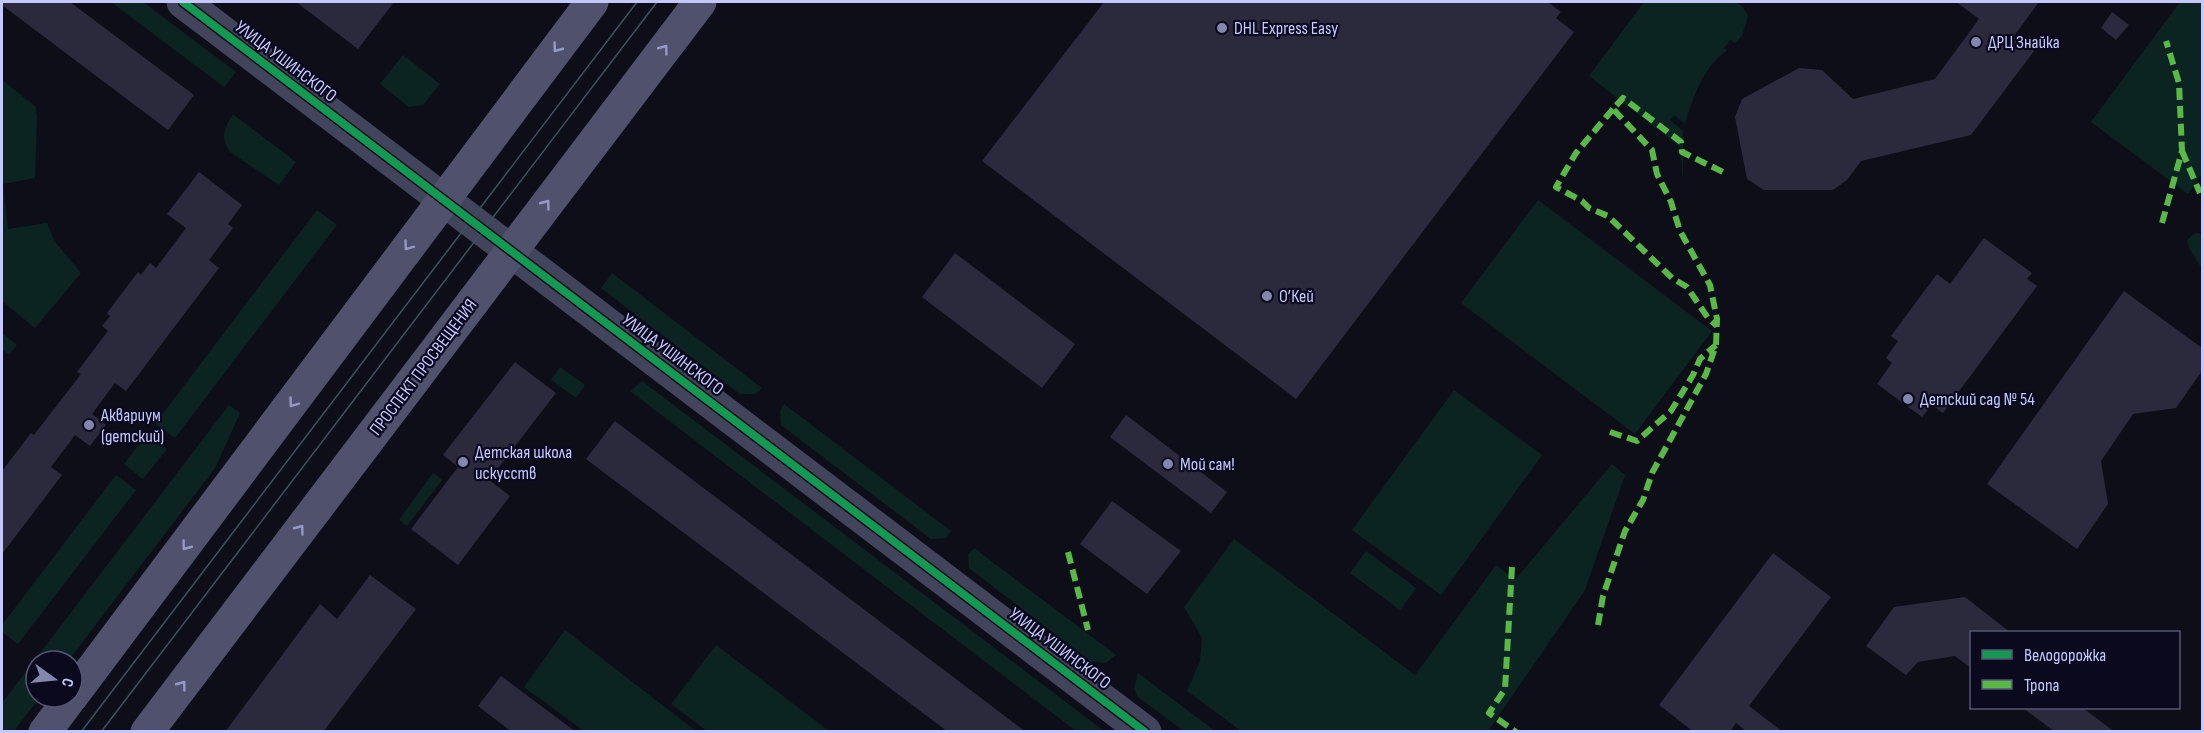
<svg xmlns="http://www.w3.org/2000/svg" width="2204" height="733" viewBox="0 0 2204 733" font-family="'Sofia Sans Condensed',sans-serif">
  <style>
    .green { fill: #0c2421 }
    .building { fill: #2b2a3c }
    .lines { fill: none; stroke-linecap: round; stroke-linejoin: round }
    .tertiary { stroke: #41445a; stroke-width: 33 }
    .secondary { stroke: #4f516d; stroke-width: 33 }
    .tram { stroke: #39545f; stroke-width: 1.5 }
    .quiet { stroke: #58b947; stroke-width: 6; stroke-dasharray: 12 6; stroke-linecap: butt }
    .cycleway-casing { stroke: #0a091d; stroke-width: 11 }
    .cycleway { stroke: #139951; stroke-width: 8 }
    .oneway { stroke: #9698c5 }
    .poi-dot { fill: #8586ae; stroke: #0a091d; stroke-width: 2 }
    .labels { text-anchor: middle; stroke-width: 4.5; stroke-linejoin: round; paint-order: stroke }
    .poi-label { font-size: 18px; fill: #c5c7ff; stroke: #0a091d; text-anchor: start }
    .street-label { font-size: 18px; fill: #c5c7ff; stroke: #0a091d }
  </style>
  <rect width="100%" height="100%" fill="#0e0e18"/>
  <g class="green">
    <path d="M111,2H143L236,72L224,87Z"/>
    <path d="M1644,2H1736L1743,7L1748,16L1742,36L1735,43L1730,40L1724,48L1727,50C1702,69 1694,95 1685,124L1674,115L1670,120L1683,131V179L1680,147L1589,76Z"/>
    <path d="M2180,2H2202V174L2188,194L2091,122Z"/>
    <path d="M403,55L440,84L423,105L409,107L380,84Z"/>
    <path d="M2,80L35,106L37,115L35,178L3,184L8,229L47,223L55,242L81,273L35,328L2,301Z"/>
    <path d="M233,114L296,162L279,185L230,152C220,138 224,128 233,114Z"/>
    <path d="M1538,200L1712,331L1635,434L1461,303Z"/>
    <path d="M317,210L337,225L175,438L155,424Z"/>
    <path d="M2199,233L2202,236V269L2189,248L2187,241L2193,234Z"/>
    <path d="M612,273L762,388L755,394H740L601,288Z"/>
    <path d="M2,333L17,345L9,355L2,349Z"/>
    <path d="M560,367L585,385L576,398L551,380Z"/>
    <path d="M642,381L1104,731H1076L630,391Z"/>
    <path d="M1454,390L1542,455L1441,595L1352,530Z"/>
    <path d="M784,404L951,531L946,538L931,539L781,425L780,411Z"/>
    <path d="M229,405L240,413L215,468L68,661H36V697H40L14,731H2V703Z"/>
    <path d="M147,434L167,449L143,479L124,464Z"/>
    <path d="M1612,464L1625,475L1585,590L1488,731H1241L1187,691L1200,661L1202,638L1184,607L1234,539L1415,675L1496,565L1515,580Z"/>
    <path d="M433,473L442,480L407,526L399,520Z"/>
    <path d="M116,475L136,490L18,644L2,632V625Z"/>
    <path d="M974,548L1116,655L1106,663L1090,661L969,568L968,555Z"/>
    <path d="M1366,551L1416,588L1400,610L1350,573Z"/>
    <path d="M565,630L696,731H584L524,687Z"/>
    <path d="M716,645L829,731H707L671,704Z"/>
    <path d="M1138,672V673L1215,731H1184L1138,697L1134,689Z"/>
  </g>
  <g class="building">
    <path d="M2,2H70L194,95L168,130L2,5Z"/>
    <path d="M296,2H394L358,49Z"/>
    <path d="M1104,2H1548L1561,12L1556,18L1574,32L1296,399L982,161Z"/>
    <path d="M1956,2H2039L2014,36L2034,51L1971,135L1861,161L1847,180L1833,190H1764L1747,179L1735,117L1742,99L1799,68L1822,70L1853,99L1935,79L1979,19Z"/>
    <path d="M2112,12L2129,25L2116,40L2101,28Z"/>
    <path d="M199,172L242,205L228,224L233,228L209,260L219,268L126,391L115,383L92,414L106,425L90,446L75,435L51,467L62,475L2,554V471L31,433L34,435L81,374L77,372L108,331L102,326L110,316L107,313L138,272L141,275L150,263L156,268L186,228L167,214Z"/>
    <path d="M1984,238L2032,273L2027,279L2037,286L1943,413L1932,405L1922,417L1877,384L1892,363L1886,358L1898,341L1891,336L1937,274L1950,284Z"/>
    <path d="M955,253L1075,344L1042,388L922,297Z"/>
    <path d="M2124,291L2202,348V371L2176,408L2133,414L2101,461L2108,504L2077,549L1987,484Z"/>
    <path d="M515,362L556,393L489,480L510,496L458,565L411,529L458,467L443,455Z"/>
    <path d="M1126,415L1227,492L1211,513L1110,437Z"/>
    <path d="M615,421L1026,732H948L647,505L586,459Z"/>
    <path d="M1112,501L1181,551L1147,594L1080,544Z"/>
    <path d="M1773,553L1831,597L1749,706L1783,732H1747L1736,723L1730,732H1694L1659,705Z"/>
    <path d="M370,575L416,609L323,732H225L320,604L337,619Z"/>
    <path d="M1965,597L2011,633H1971V668L1955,656L1918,662L1906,675L1866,646L1894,607Z"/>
    <path d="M501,676L576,732H512L478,706Z"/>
    <path d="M2023,708H2083L2115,732H2055Z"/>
  </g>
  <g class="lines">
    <path class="tertiary" d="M183,2L1145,732"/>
    <g class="secondary">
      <path d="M72,696L592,2"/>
      <path d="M45,732L71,697"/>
      <path d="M147,732L700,2"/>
    </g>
    <g class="tram">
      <path d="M81,732L637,2"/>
      <path d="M101,732L657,2"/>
    </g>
    <g class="quiet">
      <path d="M1613,109L1576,153L1556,187L1582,201L1589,208L1608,216L1672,278L1687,287L1708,318L1717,326"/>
      <path d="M2182,151L2200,193"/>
      <path d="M2162,223L2182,151L2179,83L2166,41"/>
      <path d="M1610,432L1637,441L1671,411L1693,375L1700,359L1716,345"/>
      <path d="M1068,552L1088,630"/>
      <path d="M1512,567L1505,689L1489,713L1516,732"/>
      <path d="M1598,625L1603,596L1625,531L1643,500L1652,473L1706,374L1716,345L1717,319L1710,285L1680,231L1671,202L1657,174L1652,150L1613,109L1623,98L1681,142L1682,152L1725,173"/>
    </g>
    <defs>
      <path id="cycleway" d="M183,2L1145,732"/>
    </defs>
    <use href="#cycleway" class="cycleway-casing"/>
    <use href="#cycleway" class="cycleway"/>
  </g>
  <defs><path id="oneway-chevron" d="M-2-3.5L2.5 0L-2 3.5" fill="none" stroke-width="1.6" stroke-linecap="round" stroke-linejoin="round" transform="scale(1.5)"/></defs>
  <g class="oneway">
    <use href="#oneway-chevron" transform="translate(557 48) rotate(127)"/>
    <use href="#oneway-chevron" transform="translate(664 49) rotate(-53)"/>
    <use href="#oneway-chevron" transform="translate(546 204) rotate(-53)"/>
    <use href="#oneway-chevron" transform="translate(408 246) rotate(126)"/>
    <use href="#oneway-chevron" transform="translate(293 403) rotate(126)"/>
    <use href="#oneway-chevron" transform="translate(300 529) rotate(-53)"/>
    <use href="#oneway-chevron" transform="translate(186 546) rotate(127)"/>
    <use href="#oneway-chevron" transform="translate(182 685) rotate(-53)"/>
  </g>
  <g class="poi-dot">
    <circle cx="1222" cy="28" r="6"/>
    <circle cx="1976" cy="42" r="6"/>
    <circle cx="1267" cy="296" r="6"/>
    <circle cx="1908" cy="399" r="6"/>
    <circle cx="89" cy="425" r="6"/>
    <circle cx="463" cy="462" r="6"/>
    <circle cx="1168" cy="464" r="6"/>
  </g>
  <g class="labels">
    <g class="poi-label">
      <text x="1234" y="34">DHL Express Easy</text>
      <text x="1988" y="48">ДРЦ Знайка</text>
      <text x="1279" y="302">О’Кей</text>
      <text x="1920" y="405">Детский сад № 54</text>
      <text x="101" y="421">Аквариум<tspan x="101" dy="21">(детский)</tspan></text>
      <text x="475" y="458">Детская школа<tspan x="475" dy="21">искусств</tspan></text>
      <text x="1180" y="470">Мой сам!</text>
    </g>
    <g class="street-label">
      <text transform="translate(286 61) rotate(37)" y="6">УЛИЦА УШИНСКОГО</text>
      <text transform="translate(673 354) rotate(37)" y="6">УЛИЦА УШИНСКОГО</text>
      <text transform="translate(423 367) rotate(-53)" y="6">ПРОСПЕКТ ПРОСВЕЩЕНИЯ</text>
      <text transform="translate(1060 648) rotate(37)" y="6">УЛИЦА УШИНСКОГО</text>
    </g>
  </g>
  <rect width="2204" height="733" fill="none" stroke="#c5c7ff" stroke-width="6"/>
  <rect x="1970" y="631" width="210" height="78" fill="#0a091d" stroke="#555577" stroke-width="1.5"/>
  <rect x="1982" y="650" width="30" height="9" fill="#139951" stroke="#555577" stroke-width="1.5"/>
  <text x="2024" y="661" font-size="18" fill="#c5c7ff">Велодорожка</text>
  <rect x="1982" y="680" width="30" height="9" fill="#58b947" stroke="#555577" stroke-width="1.5"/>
  <text x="2024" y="691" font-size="18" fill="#c5c7ff">Тропа</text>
  <g transform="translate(54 679) rotate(105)"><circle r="28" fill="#0a091d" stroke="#555577" stroke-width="1.5"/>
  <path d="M0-4.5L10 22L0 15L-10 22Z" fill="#8586ae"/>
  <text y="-9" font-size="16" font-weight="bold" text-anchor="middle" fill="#c5c7ff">С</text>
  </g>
</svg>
